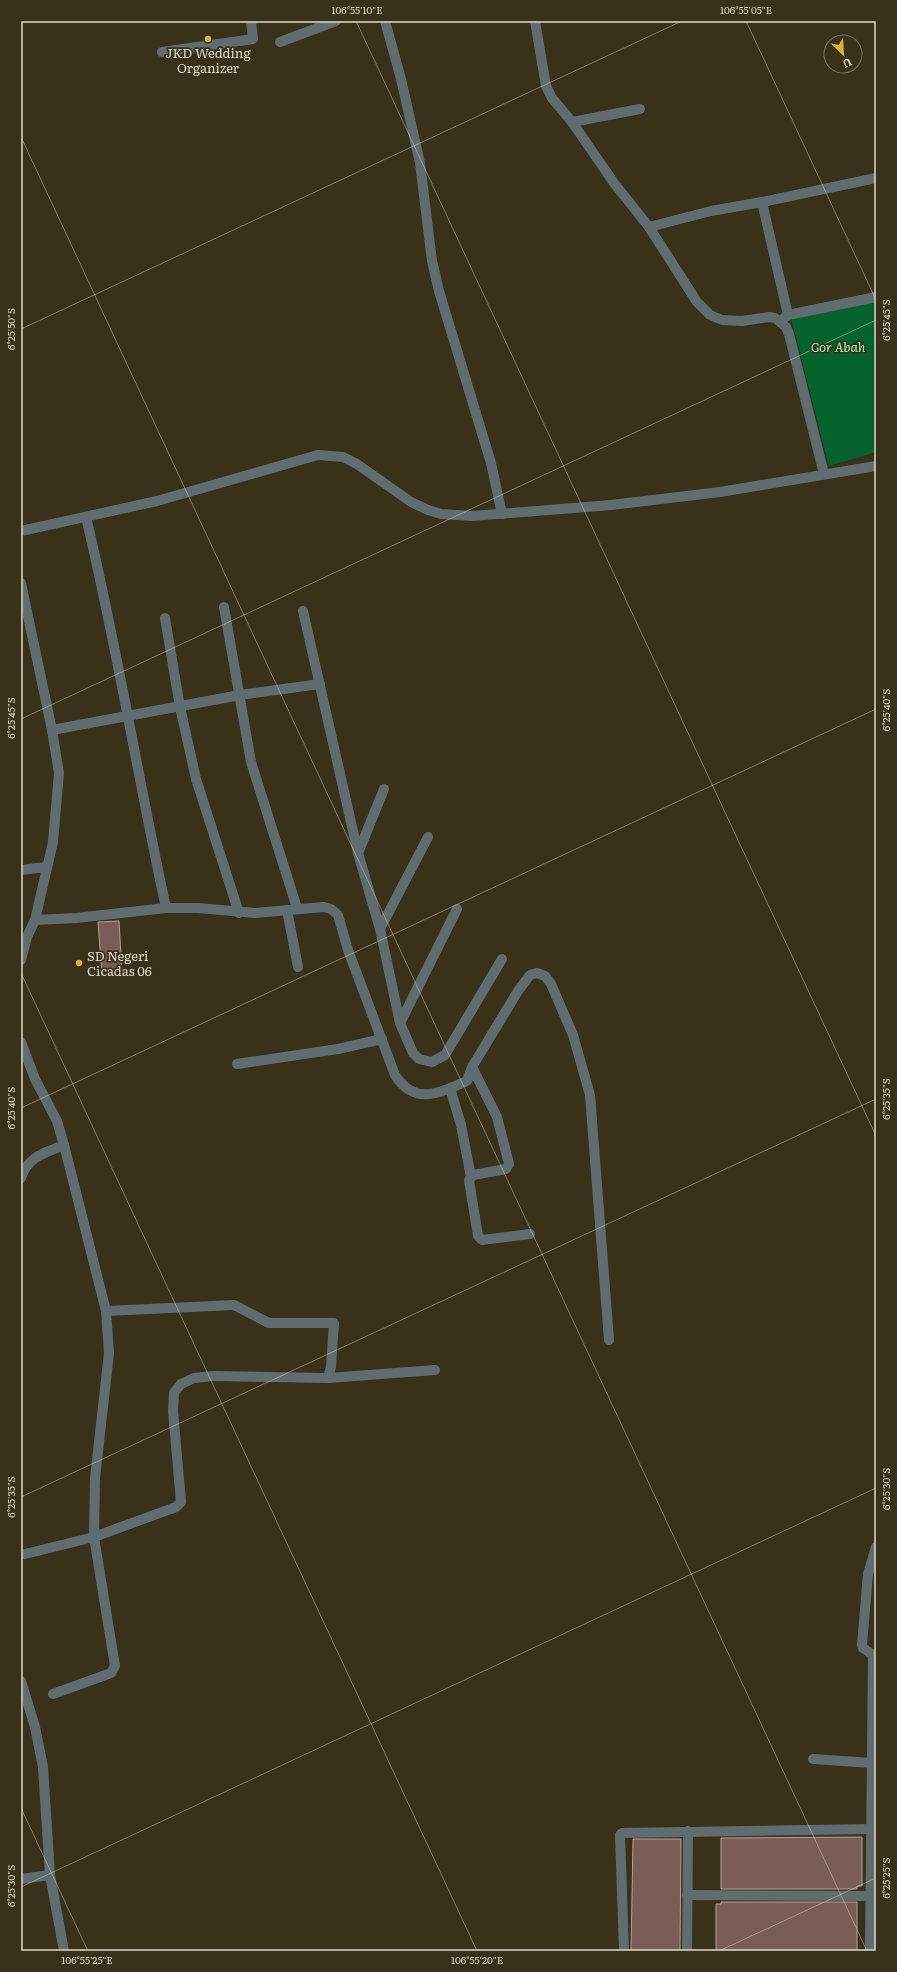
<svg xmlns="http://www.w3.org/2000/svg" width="897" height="1972" viewBox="0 0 897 1972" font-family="Literata,serif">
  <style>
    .green { fill: #04632e }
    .building { fill: #7a5d56; stroke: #be9f97 }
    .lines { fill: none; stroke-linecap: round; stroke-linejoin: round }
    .minor { stroke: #5f6d70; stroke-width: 10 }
    .ticks { fill: none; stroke: #dedacc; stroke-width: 1; stroke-opacity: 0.45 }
    .poi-dot { fill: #d9b334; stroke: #39311a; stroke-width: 1.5 }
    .labels { text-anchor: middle; stroke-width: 3.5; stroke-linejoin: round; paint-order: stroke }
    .poi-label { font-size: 13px; fill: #dedacc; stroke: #39311a }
    .park-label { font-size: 13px; font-style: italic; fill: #93fdae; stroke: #39311a }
    .neatline { fill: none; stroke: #dedacc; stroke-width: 1.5 }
    .ticks-label { font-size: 10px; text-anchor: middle; fill: #dedacc }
  </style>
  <rect width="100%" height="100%" fill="#39311a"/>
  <path class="green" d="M876,300V452L829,466L791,318Z"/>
  <g class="building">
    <path d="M119,921L122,974L102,975L98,922Z"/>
    <path d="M862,1837V1886H857V1889H721V1838Z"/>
    <path d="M633,1839H681L680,1951H631Z"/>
    <path d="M721,1902H857V1951H716V1904H721Z"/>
  </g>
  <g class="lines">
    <g class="minor">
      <path d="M385,21L401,79L420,163L432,261L439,291L491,463L502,514"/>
      <path d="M535,21L546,86L552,98L572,122L614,183L649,227L697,302L710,315L722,320L742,321L769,317L775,318L786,327L789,334L824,474"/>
      <path d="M280,42L336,21"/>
      <path d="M162,52L253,39L251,21"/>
      <path d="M572,122L640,109"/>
      <path d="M649,227L711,211L762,202"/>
      <path d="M788,315L762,202L876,178"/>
      <path d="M783,319L788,315L876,297"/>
      <path d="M86,517C117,647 138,778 166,908"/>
      <path d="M21,531L157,501L318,455L343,457L357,464L411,502L428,510L441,514L472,516L611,505L720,492L876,466"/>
      <path d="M21,583L52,730L59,773L53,842L35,920L27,937L21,960"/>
      <path d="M224,607L251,762L297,908"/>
      <path d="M303,611L358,853L380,929L400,1023L413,1053L419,1059L432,1062L445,1055L502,959"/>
      <path d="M165,618L180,707L196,779L239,913"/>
      <path d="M52,730L240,695L320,684"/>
      <path d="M358,853L384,789"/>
      <path d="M21,870L46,867"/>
      <path d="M287,910L298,967"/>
      <path d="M35,920L76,918L166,908H198L255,913L324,907L331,909L338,915L348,950L395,1075C415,1106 439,1093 467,1081L472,1067L518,991L530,975L537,973L545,976L551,984L573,1035L590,1095L609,1340"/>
      <path d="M380,929L428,837"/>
      <path d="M400,1023L457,909"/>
      <path d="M21,1042L35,1079L57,1121L64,1145L106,1311L109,1353L95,1478L94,1537L21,1555"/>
      <path d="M237,1064L338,1049L382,1039"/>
      <path d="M472,1067L497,1117L509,1164L506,1169L473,1175L469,1180L478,1236L482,1240L530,1234"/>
      <path d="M450,1088L461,1125L471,1177"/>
      <path d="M21,1178C28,1156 45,1153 64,1145"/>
      <path d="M106,1311L234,1305L269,1323H334L331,1367L328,1378"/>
      <path d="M876,1547L868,1574L862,1645L863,1648L876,1657"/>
      <path d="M21,1681L35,1727L43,1767L50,1875L64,1951"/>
      <path d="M53,1694L111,1673L115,1666L94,1537L176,1507L181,1502L173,1411L174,1393L181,1384L194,1378L213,1376L328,1378L435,1370"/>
      <path d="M813,1759L872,1763"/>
      <path d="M21,1879L50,1875"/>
      <path d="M687,1895L871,1896"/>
      <path d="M624,1951L620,1835L622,1833L871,1829"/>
      <path d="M687,1951L688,1831"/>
      <path d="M870,1951L873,1656"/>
    </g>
  </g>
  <path class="ticks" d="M356,21L876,1136M746,21L876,300M21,137L867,1951M21,329L682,21M21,719L876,320M21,973L477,1951M21,1108L876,709M21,1497L876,1099M21,1808L88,1951M21,1887L876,1488M719,1951L876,1878"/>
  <g class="poi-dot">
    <circle cx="208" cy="39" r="4"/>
    <circle cx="79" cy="963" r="4"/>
  </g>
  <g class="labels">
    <g class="poi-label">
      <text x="208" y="58">JKD Wedding<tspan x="208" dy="15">Organizer</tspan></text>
      <text x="87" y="961" text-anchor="start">SD Negeri<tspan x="87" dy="15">Cicadas 06</tspan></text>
    </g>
    <g class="park-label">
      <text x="838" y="352">Gor Abah</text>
    </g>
  </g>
  <rect width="897" height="1972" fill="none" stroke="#39311a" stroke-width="44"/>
  <g transform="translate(843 54) rotate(155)"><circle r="19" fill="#39311a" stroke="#7b7561"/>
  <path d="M0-3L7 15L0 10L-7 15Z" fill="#d9b334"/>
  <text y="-6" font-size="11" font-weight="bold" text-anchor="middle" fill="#dedacc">U</text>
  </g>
  <rect x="22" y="22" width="853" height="1928" class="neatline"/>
  <g class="ticks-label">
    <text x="357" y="14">106°55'10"E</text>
    <text x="746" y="14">106°55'05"E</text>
    <text transform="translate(886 320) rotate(-90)" y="4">6°25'45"S</text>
    <text transform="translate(11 329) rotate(-90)" y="4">6°25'50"S</text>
    <text transform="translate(886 710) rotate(-90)" y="4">6°25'40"S</text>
    <text transform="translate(11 718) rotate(-90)" y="4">6°25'45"S</text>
    <text transform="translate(886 1099) rotate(-90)" y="4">6°25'35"S</text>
    <text transform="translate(11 1108) rotate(-90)" y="4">6°25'40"S</text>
    <text transform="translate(886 1489) rotate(-90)" y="4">6°25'30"S</text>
    <text transform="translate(11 1497) rotate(-90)" y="4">6°25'35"S</text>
    <text transform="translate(886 1878) rotate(-90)" y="4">6°25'25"S</text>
    <text transform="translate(11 1886) rotate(-90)" y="4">6°25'30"S</text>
    <text x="87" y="1964">106°55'25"E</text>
    <text x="477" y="1964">106°55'20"E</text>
  </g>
</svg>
